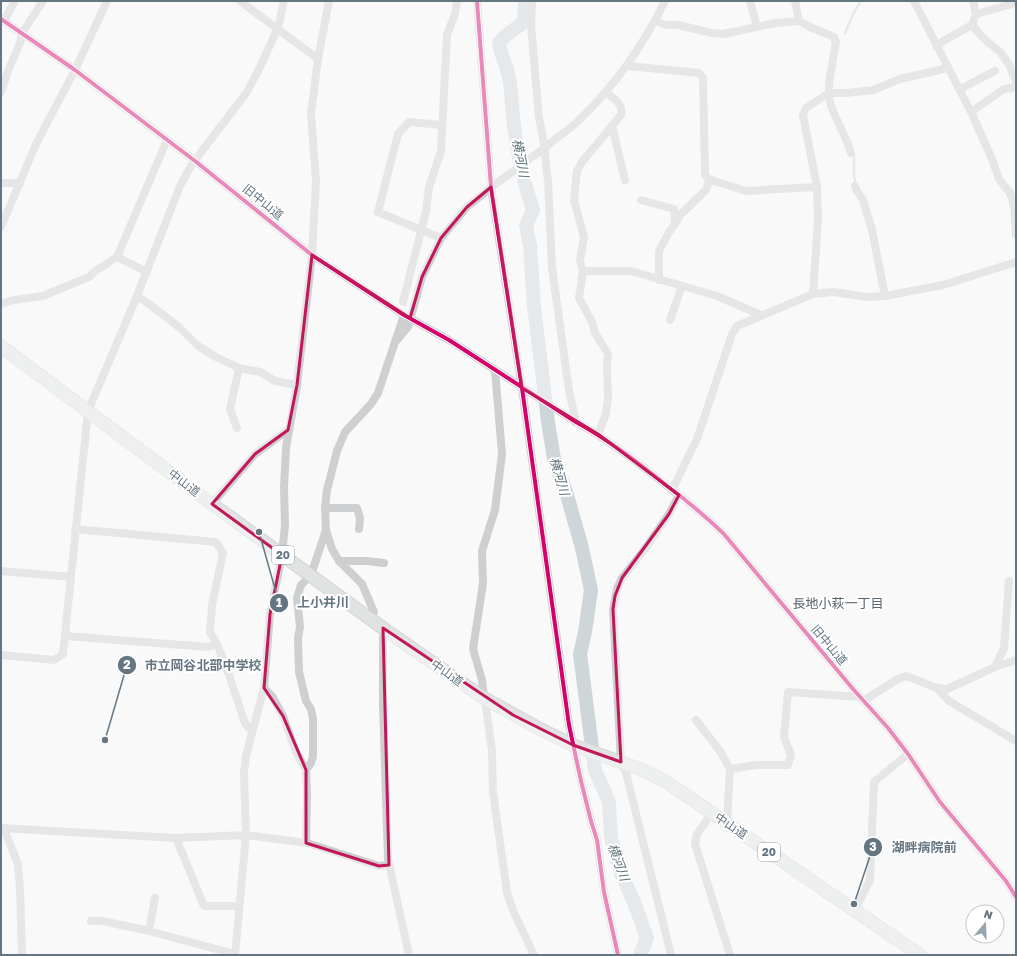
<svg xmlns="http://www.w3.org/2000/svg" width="1017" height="956" viewBox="0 0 1017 956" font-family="'Golos Text','Noto Sans JP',sans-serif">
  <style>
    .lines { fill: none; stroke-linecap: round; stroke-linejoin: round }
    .stream { stroke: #ced6d9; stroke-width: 2.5 }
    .river { stroke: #ced6d9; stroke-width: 14 }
    .highway-casing { stroke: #d5d6d6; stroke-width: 14 }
    .minor { stroke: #cecfd0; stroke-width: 8 }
    .highway { stroke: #e1e2e2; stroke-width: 12 }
    .minor-bridge { stroke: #cecfd0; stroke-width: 8 }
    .cycleway-casing { stroke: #fff; stroke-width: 6 }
    .cycleway { stroke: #d6006c; stroke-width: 4 }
    .marked { fill: none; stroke: #c2185b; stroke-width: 3; stroke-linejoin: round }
    .labels { text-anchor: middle; stroke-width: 4; stroke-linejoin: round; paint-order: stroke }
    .shield { fill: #fff; stroke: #939fa8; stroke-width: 1 }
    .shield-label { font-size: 11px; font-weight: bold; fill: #657683 }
    .street-label { font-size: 12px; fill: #657683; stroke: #fff }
    .water-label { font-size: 13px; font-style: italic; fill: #60757c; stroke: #fff }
    .neighbourhood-label { font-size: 13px; fill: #57646e; stroke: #fff }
    .leader { fill: none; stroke: #657683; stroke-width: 1.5 }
    .callout-dot { fill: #657683; stroke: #fff; stroke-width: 1.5 }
    .mark-label { font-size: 12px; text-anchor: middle; font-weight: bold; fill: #fff }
    .callout-label { font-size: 13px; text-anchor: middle; font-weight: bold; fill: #657683; stroke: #fff; stroke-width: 4; stroke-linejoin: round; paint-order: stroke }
  </style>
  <rect width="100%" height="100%" fill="#f9f9f9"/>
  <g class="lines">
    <g class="stream">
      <path d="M845,33L853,14L861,1"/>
      <path d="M854,154V176L856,185"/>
    </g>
    <path class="river" d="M525,1L524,22L504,37L499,43C500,53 505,61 507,70C512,84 511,101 513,116C516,148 523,180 533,210L526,225L530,246L534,306L548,422L554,459L567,495L582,548L591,590L585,632L580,654L595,770L609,802L611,838L621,873L634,902L647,938L640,955"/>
    <defs>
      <path id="highway" d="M1,346L212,504L387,631L484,698L540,729L573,745L648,772L668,783L920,955"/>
    </defs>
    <use href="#highway" class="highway-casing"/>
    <g class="minor">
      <path d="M240,1L318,59"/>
      <path d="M477,1L491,187L522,388L569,725L581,781L591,821L597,840L604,892L618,955"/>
      <path d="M532,1L531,25L539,117L543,138L548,181L552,267L569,391L576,422"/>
      <path d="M750,1L757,27"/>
      <path d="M795,1L799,21L810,27L834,37L836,42C834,55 827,87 829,98C833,118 846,134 851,153"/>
      <path d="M914,1L971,112L992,159L999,179L1010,193L1014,205L1016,235"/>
      <path d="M976,14L1016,3"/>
      <path d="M1,19L75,70L195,161L312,255L404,315L449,340L576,422C609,440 638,462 666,485C686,500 705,516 723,533L853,689L888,728L908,754L940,802L1006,881L1016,897"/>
      <path d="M4,21L15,1"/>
      <path d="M655,21L666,25H678L712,33L723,34L776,23L799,21"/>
      <path d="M972,25L983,38L1000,52L1009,64L1016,81"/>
      <path d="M937,47L943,41L972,25L976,14L973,1"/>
      <path d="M628,66L699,73L703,78L705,174L708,179L746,191L817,187"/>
      <path d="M960,89L995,71"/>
      <path d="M1,92L8,71L20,43L22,33L43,1"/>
      <path d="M971,112L1004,89L1016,87"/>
      <path d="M612,126L625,180"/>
      <path d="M547,146C557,137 569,130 578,121C615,86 643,46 665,1"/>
      <path d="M1,183H20"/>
      <path d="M855,186L857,191L863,200L872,230L885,296"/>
      <path d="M641,200L674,209L675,223"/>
      <path d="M1,227L36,144L75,70L107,1"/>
      <path d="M441,238L378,212L398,134L409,122L442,125"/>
      <path d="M117,257L147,272"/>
      <path d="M583,271H631L717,296L761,315"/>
      <path d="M659,280V251L668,234L681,214L706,190L710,179"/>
      <path d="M813,294L818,220L817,187L803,115L806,108L829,93H846L873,90L900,79L948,68"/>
      <path d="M137,296L149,304L180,328L198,346L216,357L239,368L260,372L275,381L297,385"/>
      <path d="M403,302L426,211L429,187L441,151L447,35L455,14L457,1"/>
      <path d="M1,304L14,300L43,296L74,283L89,277L94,272L117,257L167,140"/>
      <path d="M670,320L682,286"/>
      <path d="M397,340L408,327L422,277L441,238L467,207L493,186"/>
      <path d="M495,370L502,454L495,510L482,551L483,583L473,649L482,680L484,698L487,713L492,751L493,792L507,893L515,915L534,955"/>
      <path d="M237,428L230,409L239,368"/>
      <path d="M598,434L606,414L608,398L607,365L608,354L595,333L592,322L579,298L583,271L580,260L584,237L574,200L577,171L582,162L621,115C624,104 614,99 606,92"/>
      <path d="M672,490L697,439L732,334L737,326L813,294L834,292L867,297L885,296L943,285L1016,262"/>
      <path d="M212,504L255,454L288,430"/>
      <path d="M325,508H357L360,518L359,529"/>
      <path d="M75,529L216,542L223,553L212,605L210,632L217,644L227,669L245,723L252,732"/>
      <path d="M326,530L332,549L339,561L362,584L374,612L370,618"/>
      <path d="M339,561H367L384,563"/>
      <path d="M1,571L71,577"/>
      <path d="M387,631L383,637V704L388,859L409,955"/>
      <path d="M65,636L208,647L217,644"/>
      <path d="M1,655L54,660L63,654L88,411L137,296L180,186L192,164L247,92L259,69L278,28L284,1"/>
      <path d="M995,667L1004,648L1009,581"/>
      <path d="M264,688L272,696L283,716L296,752L306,770L307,791L306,843"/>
      <path d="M937,688L949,701L1016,741"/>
      <path d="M863,701L898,679L906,676L937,688L947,689L995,667L1016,660"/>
      <path d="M696,720L720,751L730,769"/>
      <path d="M306,770L311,763L313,757V719L311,709L306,701L299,672L298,638L300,627L297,598L301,585L311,575L326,530L325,508L327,490L337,451L345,432L371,404L378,393L404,315"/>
      <path d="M712,813L697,834L695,844L730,955"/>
      <path d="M727,823L730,769L757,765H788L791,755L784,737L788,692L860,697"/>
      <path d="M1,828L176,838L246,835L307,843L379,866L389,865"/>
      <path d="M4,829L18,864L20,888L22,955"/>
      <path d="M176,838L204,906H239"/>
      <path d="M855,910L870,880L874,782L908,754"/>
      <path d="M91,921H102L145,930L235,954"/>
      <path d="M149,931L155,898"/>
      <path d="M235,955L246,835L244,772L246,756L264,688L270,614L282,555L285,525L284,487L286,448L297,385L312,255L316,181L311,113L318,59L329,1"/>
      <path d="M671,955L626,773L621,762L613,609L617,589L622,578L645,549L669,514L679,495"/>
    </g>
    <use href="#highway" class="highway"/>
    <path class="minor-bridge" d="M493,186L547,146"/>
    <defs>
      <g id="cycleway">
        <path d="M477,1L491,187L522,388L569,725L581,781L591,821L597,840L604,892L618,955"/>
        <path d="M1,19L75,70L195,161L312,255L404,315L449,340L576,422C609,440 638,462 666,485C686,500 705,516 723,533L853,689L888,728L908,754L940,802L1006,881L1016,897"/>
      </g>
    </defs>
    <use href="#cycleway" class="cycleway-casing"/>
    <use href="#cycleway" class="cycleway"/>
  </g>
  <path d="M0 0H1017V956H0ZM491,187L522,388L598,434L679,495L669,514L622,578L615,596L613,609L621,762L573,745L513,715L383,628L389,865L379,866L306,843V770L283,716L264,688L270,614L282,555L212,504L255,454L288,430L297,385L312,255L410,318L422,277L441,238L467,207Z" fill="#f9f9f9" fill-opacity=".55" fill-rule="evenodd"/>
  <path class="marked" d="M491,187L522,388L598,434L679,495L669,514L622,578L615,596L613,609L621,762L573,745L513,715L383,628L389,865L379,866L306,843V770L283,716L264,688L270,614L282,555L212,504L255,454L288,430L297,385L312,255L410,318L422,277L441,238L467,207Z"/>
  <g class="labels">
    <g class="shield">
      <rect x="272" y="546" width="22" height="18" rx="3"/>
      <rect x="758" y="843" width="22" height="18" rx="3"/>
    </g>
    <g class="shield-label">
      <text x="283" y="559">20</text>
      <text x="769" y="856">20</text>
    </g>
    <g class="street-label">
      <text transform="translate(263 202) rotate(39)" y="4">旧中山道</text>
      <text transform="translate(184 483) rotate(37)" y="4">中山道</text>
      <text transform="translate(829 645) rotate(50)" y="4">旧中山道</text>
      <text transform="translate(447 673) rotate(35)" y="4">中山道</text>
      <text transform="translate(731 826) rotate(34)" y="4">中山道</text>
    </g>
    <g class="water-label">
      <text transform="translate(521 158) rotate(79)" y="5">横河川</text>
      <text transform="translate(560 476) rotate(74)" y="5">横河川</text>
      <text transform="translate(619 862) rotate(70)" y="5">横河川</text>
    </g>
    <g class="neighbourhood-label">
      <text x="838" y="608">長地小萩一丁目</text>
    </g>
  </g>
  <path class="leader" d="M259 532L279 603M105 740L127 665M854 904L873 847"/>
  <g class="callout-dot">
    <circle cx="259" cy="532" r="4"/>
    <circle cx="105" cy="740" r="4"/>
    <circle cx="854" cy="904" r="4"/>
    <circle cx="279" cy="603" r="10"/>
    <circle cx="127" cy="665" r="10"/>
    <circle cx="873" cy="847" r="10"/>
  </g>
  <g class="mark-label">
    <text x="279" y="607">1</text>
    <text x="127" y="669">2</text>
    <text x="873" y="851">3</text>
  </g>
  <g class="callout-label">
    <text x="323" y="607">上小井川</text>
    <text x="203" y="670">市立岡谷北部中学校</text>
    <text x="924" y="852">湖畔病院前</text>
  </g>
  <rect width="1017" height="956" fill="none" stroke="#657683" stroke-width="4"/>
  <g transform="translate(985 924) rotate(19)"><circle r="19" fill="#ffffff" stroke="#c1c8cd"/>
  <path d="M0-3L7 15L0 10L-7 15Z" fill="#99a4ac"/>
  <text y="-6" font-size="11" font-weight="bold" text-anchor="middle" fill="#657683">N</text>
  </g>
</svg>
